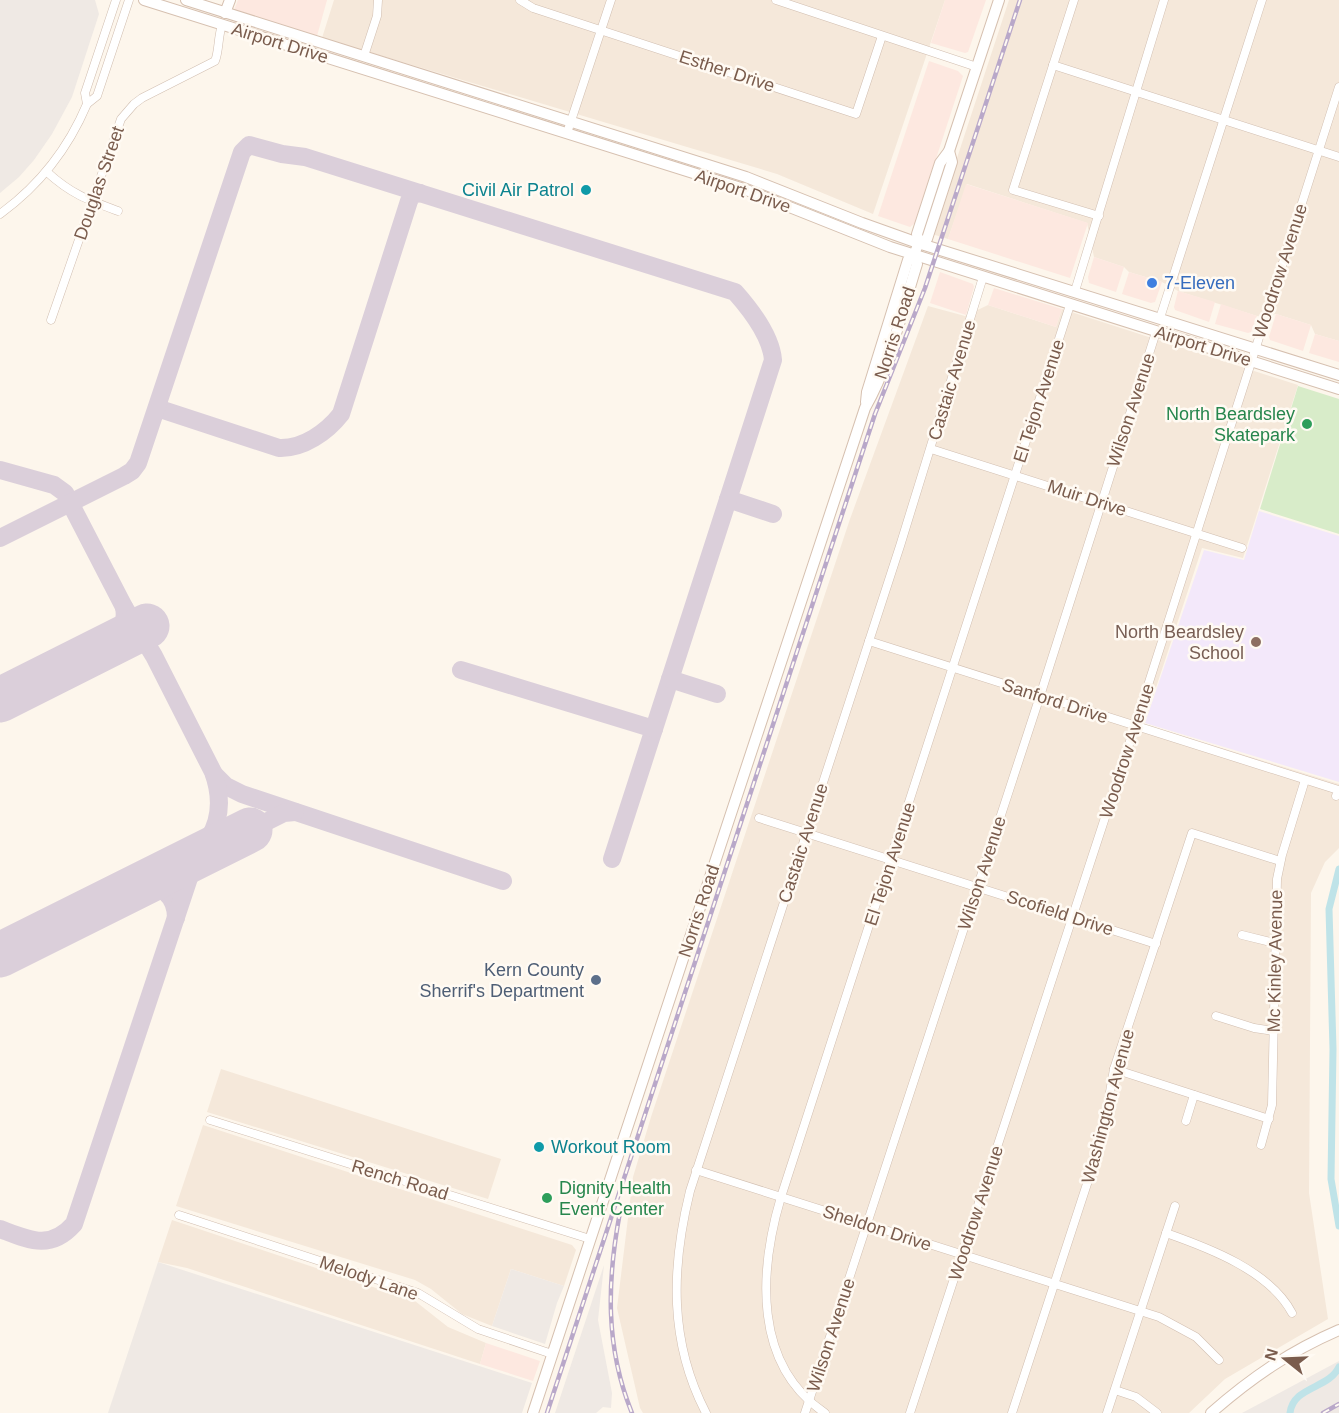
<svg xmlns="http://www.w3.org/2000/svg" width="1339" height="1413" viewBox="0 0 1339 1413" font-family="Helvetica,sans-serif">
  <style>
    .residential { fill: #f5e8da }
    .commercial { fill: #fde8e0 }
    .industrial { fill: #efe9e4 }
    .education { fill: #f3e8fa }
    .green { fill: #d8ecc9 }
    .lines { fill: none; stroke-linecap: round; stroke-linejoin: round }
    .canal { stroke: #bfe3e8; stroke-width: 7 }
    .taxiway { stroke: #dbcfda; stroke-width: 18 }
    .runway { stroke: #dbcfda; stroke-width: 45 }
    .street-casing { stroke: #d1beb0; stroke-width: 9 }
    .secondary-casing { stroke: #d6c0b0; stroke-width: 12 }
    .street { stroke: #fff; stroke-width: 8 }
    .secondary { stroke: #fff; stroke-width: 10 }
    .rail-casing { stroke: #b9a8c9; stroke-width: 4.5 }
    .rail { stroke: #fffaf3; stroke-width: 2; stroke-dasharray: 7; stroke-linecap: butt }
    .culture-dot { fill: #0f9aa8; stroke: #fffaf3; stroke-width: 2 }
    .shop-dot { fill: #3f7fe0; stroke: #fffaf3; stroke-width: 2 }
    .leisure-dot { fill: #2e9e5b; stroke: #fffaf3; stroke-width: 2 }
    .education-dot { fill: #8d6e63; stroke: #fffaf3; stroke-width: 2 }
    .service-dot { fill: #5c6f8a; stroke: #fffaf3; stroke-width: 2 }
    .labels { text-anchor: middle; stroke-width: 5; stroke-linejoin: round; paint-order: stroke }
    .street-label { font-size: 18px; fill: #7a5c4d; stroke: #fffaf3 }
    .culture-label { font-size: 18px; fill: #0d838f; stroke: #fffaf3; text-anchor: end }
    .shop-label { font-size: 18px; fill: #366cbe; stroke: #fffaf3; text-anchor: start }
    .leisure-label { font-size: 18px; fill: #27864d; stroke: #fffaf3; text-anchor: end }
    .education-label { font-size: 18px; fill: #785e54; stroke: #fffaf3; text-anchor: end }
    .service-label { font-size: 18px; fill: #4e5e75; stroke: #fffaf3; text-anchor: end }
  </style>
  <rect width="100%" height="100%" fill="#fdf6ec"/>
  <g class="residential">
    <path d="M334,0H945L873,214L777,174L322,38Z"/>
    <path d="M1009,0H1339V341L1315,334L1311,325L1276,314L1257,316L1178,291L1162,282L1129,272L1124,267L1094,257L1087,223L967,184L948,239L932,234Z"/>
    <path d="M988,305L1056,327L1062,309L1298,385L1243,558L1202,548L1144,724L1339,784V848L1325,862L1311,893L1309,1193L1328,1319L1225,1379L1189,1413H643L640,1408L617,1308L633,1177L651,1117L850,519L928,306L965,316Z"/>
    <path d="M221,1069L501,1159L488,1199L207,1112Z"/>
    <path d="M203,1125L572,1245L576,1250L564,1286L511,1269L492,1326L462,1314L431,1289L415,1280L176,1206Z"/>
    <path d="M172,1220L415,1301L448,1327L486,1343L480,1364L187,1268L158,1262Z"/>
  </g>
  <g class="commercial">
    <path d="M238,0H327L317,36L234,10Z"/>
    <path d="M945,0H986L968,52L965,53L931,43Z"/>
    <path d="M929,61L958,71L963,76L915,223L910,227L878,216Z"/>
    <path d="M966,184L1088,223L1070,278L948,239Z"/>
    <path d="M1094,257L1124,267L1116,292L1089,283L1088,277Z"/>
    <path d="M940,272L973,284L974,287L966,315L930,303Z"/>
    <path d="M1129,272L1162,282L1155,302L1151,303L1122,294Z"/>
    <path d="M994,288L1062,309L1056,327L988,305Z"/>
    <path d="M1178,291L1215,302L1209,322L1175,310L1174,307Z"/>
    <path d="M1221,304L1257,316L1251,332L1248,333L1215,324Z"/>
    <path d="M1276,314L1311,325L1303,351L1270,340L1269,337Z"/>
    <path d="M1315,334L1339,341V362L1309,353Z"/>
    <path d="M486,1343L540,1361L533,1381L480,1364Z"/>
  </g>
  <g class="industrial">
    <path d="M0,0H95L99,14L72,97L52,134L34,160L19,177L0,193Z"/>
    <path d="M158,1262L532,1383L522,1413H108Z"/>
    <path d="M604,1265L598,1320L612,1393L611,1408L603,1407L596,1413H555Z"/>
    <path d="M511,1269L564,1286L557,1303L545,1344L492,1326Z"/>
    <path d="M1339,1361V1413H1242Z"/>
  </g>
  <path class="education" d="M1259,511L1339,536V782L1145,723L1204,550L1244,560Z"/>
  <path class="green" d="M1298,386L1339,399V534L1260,509Z"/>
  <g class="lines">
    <g class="canal">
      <path d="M1339,869L1329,909L1333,1049L1331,1179L1339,1226"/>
      <path d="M1290,1413C1293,1386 1329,1389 1339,1367"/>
    </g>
    <g class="taxiway">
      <path d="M157,408L279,448C303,449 327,432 341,414L409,201L412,195L420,193"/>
      <path d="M0,470L54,485L65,493L124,607"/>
      <path d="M728,499L773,514"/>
      <path d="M0,538L124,476L132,471L138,463L242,152L249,145L282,154L305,157L735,292C751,310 771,336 773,360L612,859"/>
      <path d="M461,670L654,729"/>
      <path d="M670,679L717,694"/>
      <path d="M214,774L226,786L242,794L503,881"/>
      <path d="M250,830L284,813L295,812"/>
      <path d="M136,885L188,858L201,848"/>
      <path d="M76,917C100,906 141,875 166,893C173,899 176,909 176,918"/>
      <path d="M0,1229C29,1240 50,1251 74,1224L194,863C198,854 203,846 209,838C222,817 221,794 213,772L154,656L124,607C130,642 98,649 73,662"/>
    </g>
    <g class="runway">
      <path d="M0,700L147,626"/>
      <path d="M0,955L250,830"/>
    </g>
    <defs>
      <g id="street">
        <path d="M116,0L85,93L87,104L97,96L129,0"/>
        <path d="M520,0L533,8L856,114L882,36"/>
        <path d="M776,0L977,67"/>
        <path d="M1074,0L1013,190L1099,216"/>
        <path d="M364,56L377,16L378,0"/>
        <path d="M1053,65L1339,157"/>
        <path d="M567,133L611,0"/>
        <path d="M47,172C71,194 88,200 118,211"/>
        <path d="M0,214C40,185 68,149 87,104"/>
        <path d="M1075,291L1164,0"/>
        <path d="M1160,318L1262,0"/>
        <path d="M51,320L121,119L134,104L142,98L215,61C219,52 218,36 222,25"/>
        <path d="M931,449L1242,548"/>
        <path d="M869,641L1338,790L1336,796"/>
        <path d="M759,818L1156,944"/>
        <path d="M1242,935L1275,943"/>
        <path d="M1216,1016L1254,1028L1274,1031"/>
        <path d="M1114,1069L1269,1119"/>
        <path d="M210,1120L590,1239"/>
        <path d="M1186,1121L1194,1095"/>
        <path d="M1261,1145L1272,1105L1277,879L1282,855L1305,780"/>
        <path d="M696,1170L1159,1317L1196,1337L1219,1360"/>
        <path d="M179,1215L418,1293L478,1329L552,1354"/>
        <path d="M1166,1233C1209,1248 1270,1271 1292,1313"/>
        <path d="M1115,1390L1136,1397L1157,1413"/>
        <path d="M706,1413C669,1342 671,1268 690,1191L900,546L983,277"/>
        <path d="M805,1413L1040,696L1156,332"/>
        <path d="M825,1413C753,1365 759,1271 781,1197L1070,305"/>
        <path d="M910,1413L1135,726L1339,87"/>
        <path d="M1012,1413L1102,1138L1114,1069L1192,833L1280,861"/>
        <path d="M1107,1413L1175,1206"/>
      </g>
      <g id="secondary">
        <path d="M144,0L744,189L890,247L1339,389"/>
        <path d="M186,0L746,177L862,223L918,243L1339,375"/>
        <path d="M225,13L230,0"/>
        <path d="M918,243L927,239L952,162L949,151"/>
        <path d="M866,402L867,392L908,260C917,253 919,245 917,234L940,163L949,151L999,0"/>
        <path d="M533,1413L865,408C890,364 902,312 917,264L914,255"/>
        <path d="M1211,1413C1251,1378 1290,1351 1339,1330"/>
      </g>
    </defs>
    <use href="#street" class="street-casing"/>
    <use href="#secondary" class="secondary-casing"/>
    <use href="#street" class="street"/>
    <use href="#secondary" class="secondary"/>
    <defs>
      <g id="rail">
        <path d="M620,1212C607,1281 605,1347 632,1413"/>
        <path d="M547,1413L875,414L925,288L1020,0"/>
        <path d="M1323,1413L1339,1404"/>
      </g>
    </defs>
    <use href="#rail" class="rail-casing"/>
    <use href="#rail" class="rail"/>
  </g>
  <g class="culture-dot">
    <circle cx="586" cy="190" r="6"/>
    <circle cx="539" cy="1147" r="6"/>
  </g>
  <circle class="shop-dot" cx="1152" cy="283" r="6"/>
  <g class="leisure-dot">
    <circle cx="1307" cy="424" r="6"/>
    <circle cx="547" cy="1198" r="6"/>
  </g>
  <circle class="education-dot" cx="1256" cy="642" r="6"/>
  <circle class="service-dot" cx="596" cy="980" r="6"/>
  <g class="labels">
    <g class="street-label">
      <text transform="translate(280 43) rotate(17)" y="6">Airport Drive</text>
      <text transform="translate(727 71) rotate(18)" y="6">Esther Drive</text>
      <text transform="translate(99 183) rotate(-71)" y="6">Douglas Street</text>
      <text transform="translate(743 191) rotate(19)" y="6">Airport Drive</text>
      <text transform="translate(1280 271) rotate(-72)" y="6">Woodrow Avenue</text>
      <text transform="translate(895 333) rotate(-72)" y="6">Norris Road</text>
      <text transform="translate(1203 346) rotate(17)" y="6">Airport Drive</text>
      <text transform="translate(952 380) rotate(-73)" y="6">Castaic Avenue</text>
      <text transform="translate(1039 401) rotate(-72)" y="6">El Tejon Avenue</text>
      <text transform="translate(1131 410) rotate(-72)" y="6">Wilson Avenue</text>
      <text transform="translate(1087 498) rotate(18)" y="6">Muir Drive</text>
      <text transform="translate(1055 701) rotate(18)" y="6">Sanford Drive</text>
      <text transform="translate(1127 751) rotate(-72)" y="6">Woodrow Avenue</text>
      <text transform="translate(803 843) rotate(-72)" y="6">Castaic Avenue</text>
      <text transform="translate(890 864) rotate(-72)" y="6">El Tejon Avenue</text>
      <text transform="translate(982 873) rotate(-72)" y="6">Wilson Avenue</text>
      <text transform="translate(699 911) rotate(-72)" y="6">Norris Road</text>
      <text transform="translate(1060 913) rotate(18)" y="6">Scofield Drive</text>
      <text transform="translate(1275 961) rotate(-89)" y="6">Mc Kinley Avenue</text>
      <text transform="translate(1108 1106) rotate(-75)" y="6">Washington Avenue</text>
      <text transform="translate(400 1180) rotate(17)" y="6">Rench Road</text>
      <text transform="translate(976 1213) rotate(-72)" y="6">Woodrow Avenue</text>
      <text transform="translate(877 1228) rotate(18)" y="6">Sheldon Drive</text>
      <text transform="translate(369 1278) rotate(19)" y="6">Melody Lane</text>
      <text transform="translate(831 1335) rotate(-72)" y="6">Wilson Avenue</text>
    </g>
    <g class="culture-label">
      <text x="574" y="196">Civil Air Patrol</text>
      <text x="551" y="1153" text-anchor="start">Workout Room</text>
    </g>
    <g class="shop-label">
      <text x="1164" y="289">7-Eleven</text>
    </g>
    <g class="leisure-label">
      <text x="1295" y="420">North Beardsley<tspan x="1295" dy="21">Skatepark</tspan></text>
      <text x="559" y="1194" text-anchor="start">Dignity Health<tspan x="559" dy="21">Event Center</tspan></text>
    </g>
    <g class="education-label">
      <text x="1244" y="638">North Beardsley<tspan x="1244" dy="21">School</tspan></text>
    </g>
    <g class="service-label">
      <text x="584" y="976">Kern County<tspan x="584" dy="21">Sherrif's Department</tspan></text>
    </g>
  </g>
  <g transform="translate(1285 1359) rotate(288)" stroke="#fffaf3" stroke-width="4.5" paint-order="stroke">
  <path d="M0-4.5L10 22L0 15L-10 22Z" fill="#7a5c4d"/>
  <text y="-9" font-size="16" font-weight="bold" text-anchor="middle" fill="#7a5c4d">N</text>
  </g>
</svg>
